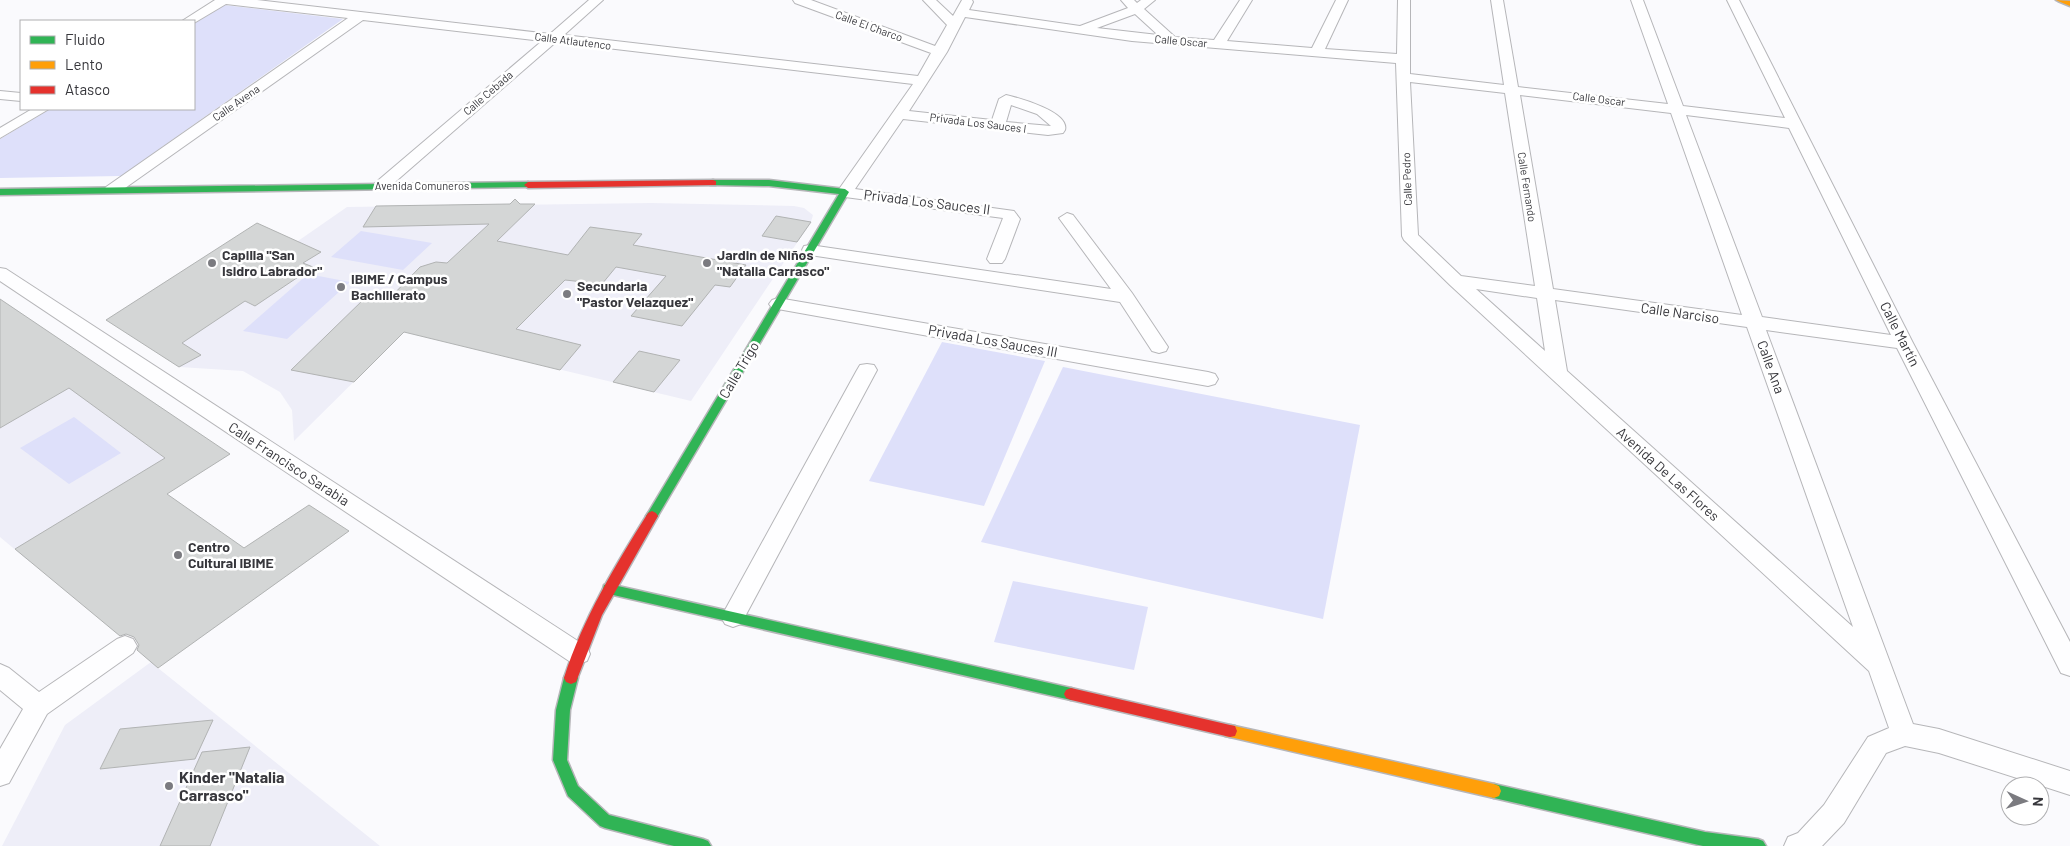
<svg xmlns="http://www.w3.org/2000/svg" width="2070" height="846" viewBox="0 0 2070 846" font-family="Barlow,sans-serif">
  <style>
    .built { fill: #eeeef8 }
    .green { fill: #dee0fa }
    .building { fill: #d4d6d6; stroke: #b1b3b3 }
    .lines { fill: none; stroke-linecap: round; stroke-linejoin: round }
    .street-casing { stroke: #b6b6b9; stroke-width: 2 }
    .fast-casing { stroke: #b6b6b9; stroke-width: 3 }
    .slow-casing { stroke: #b6b6b9; stroke-width: 3 }
    .jam-casing { stroke: #b6b6b9; stroke-width: 3 }
    .street { fill: #fefeff; fill-rule: evenodd }
    .fast { fill: #30b455; fill-rule: evenodd }
    .slow { fill: #ff9f0a; fill-rule: evenodd }
    .jam { fill: #e5322d; fill-rule: evenodd }
    .poi-dot { fill: #7b7b80; stroke: #fff; stroke-width: 2 }
    .labels { text-anchor: middle; stroke-width: 5; stroke-linejoin: round; paint-order: stroke }
    .far-street-label { font-size: 11px; fill: #37373c; stroke: #fff }
    .street-label { font-size: 14px; fill: #37373c; stroke: #fff }
    .poi-label { font-size: 14px; font-weight: bold; fill: #37373c; stroke: #fff; text-anchor: start }
    .near-poi-label { font-size: 16px; font-weight: bold; fill: #37373c; stroke: #fff; text-anchor: start }
  </style>
  <rect width="100%" height="100%" fill="#fafafd"/>
  <g class="built">
    <path d="M651,203L794,206L804,208L813,215L811,222L691,401L404,332L294,441L292,410L280,392L243,371L179,367L148,345L347,207Z"/>
    <path d="M0,299L215,444L30,562L0,537Z"/>
    <path d="M151,662L158,668L380,846H2L65,725Z"/>
  </g>
  <g class="green">
    <path d="M224,5L343,19L121,176L0,178V139L50,109H194V23Z"/>
    <path d="M361,231L432,243L403,270L331,257Z"/>
    <path d="M308,274L350,282L287,339L243,331Z"/>
    <path d="M942,342L1045,361L984,506L869,481Z"/>
    <path d="M1063,367L1360,425L1323,619L981,542Z"/>
    <path d="M74,417L121,453L69,484L20,448Z"/>
    <path d="M1013,581L1148,607L1134,670L994,642Z"/>
  </g>
  <g class="building">
    <path d="M515,199L520,204H535L497,241L568,255L590,227L642,234L633,245L746,265L730,287L715,285L682,326L631,316L666,276L616,267L602,284L565,280L516,329L581,345L560,370L404,332L354,382L291,370L365,298L386,302L420,267L436,262L447,263L489,224L363,227L376,206L510,204Z"/>
    <path d="M776,216L811,222L797,242L762,236Z"/>
    <path d="M257,223L321,252L303,263L313,267L255,306L245,301L182,343L201,355L179,367L106,320Z"/>
    <path d="M0,299L230,454L167,494L244,548L309,505L349,531L158,668L137,650L139,645L134,637L126,634L120,636L15,549L165,458L69,388L0,428Z"/>
    <path d="M639,351L680,360L654,392L613,382Z"/>
    <path d="M213,720L195,759L100,769L120,729Z"/>
    <path d="M250,747L210,846H160L202,752Z"/>
  </g>
  <g class="lines">
    <defs>
      <g id="street">
        <path d="M215,0H257L550,34L589,0H603L564,35L918,76L931,53L795,3L793,0H811L935,46L947,25L923,0H936L953,16L962,0H972L973,2L969,10L1080,26L1128,8L1121,0H1134L1137,3L1141,0H1155L1144,9L1175,37L1214,40L1240,0H1252L1227,41L1312,48L1336,0H1348L1325,49L1397,54L1398,0H1410V74L1504,85L1491,0H1503L1518,87L1668,104L1631,0H1643L1683,106L1785,118L1727,0H1739L1913,343L2070,642V676L2061,673L1897,348L1766,330L1913,724L1939,729L2070,771V795L1939,753L1905,746L1886,753L1844,823L1822,846H1784L1788,837L1798,833L1824,805L1868,737L1889,728L1869,671L1450,285L1404,240L1402,236L1396,63L1132,41L965,17L947,52L909,111L992,120L999,99L1006,95C1019,98 1070,112 1065,130L1063,133L1048,135L903,119L855,189L1014,211L1020,219L1005,259L1002,263H990L987,259L1003,218L845,197L837,192L913,84L556,42L387,189H375L373,186L375,183L542,41L363,20L118,193H106L104,190L106,187L348,18L226,4L194,23V21H182ZM1135,14L1158,35L1097,28ZM1410,82L1505,93L1535,286L1461,276L1418,235ZM1520,95L1671,113L1742,315L1553,289ZM1011,105L1037,114L1051,126L1006,122ZM1686,115L1789,128L1891,335L1762,317ZM1476,289L1537,298L1545,351ZM1555,300L1747,327L1853,627L1567,371Z"/>
        <path d="M0,91L21,93V101L0,99Z"/>
        <path d="M32,109H49L0,138V128Z"/>
        <path d="M1067,213L1073,215L1132,293L1168,347L1166,351L1159,353L1152,351L1120,302L810,255L804,254L802,250L804,246L810,245L1111,289L1059,218Z"/>
        <path d="M0,268L6,269L587,647L590,654L587,661L578,664L569,661L0,281Z"/>
        <path d="M778,298L1208,372L1215,374L1218,379L1215,384L1208,386L772,308L769,304L772,300Z"/>
        <path d="M867,364L874,365L877,370L741,624L733,627L725,624L721,617L725,610L857,370L860,365Z"/>
        <path d="M125,636L133,639L137,646L133,653L47,714L9,783L0,786V749L23,709L0,690V664L9,668L39,692L117,639Z"/>
      </g>
      <g id="fast">
        <path d="M713,180H769L845,189L849,192L656,519H648L646,516L648,513L839,194L769,186L710,185V181Z"/>
        <path d="M528,182L532,185L531,187L0,195V189Z"/>
        <path d="M609,584L1071,688L1076,690L1078,694L1076,698L1071,700L609,594L604,593L603,589L604,585Z"/>
        <path d="M571,672L576,674L578,678L570,710L567,760L578,786L609,815L703,839L708,841L711,846H674L605,828L600,826L568,796L553,760L556,710L564,678L566,674Z"/>
        <path d="M1494,784L1705,832L1758,839L1763,841L1766,846H1703L1494,798L1489,796L1487,791L1489,786Z"/>
      </g>
      <g id="slow">
        <path d="M2056,0L2070,1V6L2058,1Z"/>
        <path d="M1230,725L1494,784L1499,786L1501,791L1499,796L1494,798L1230,737L1225,736L1223,731L1225,726Z"/>
      </g>
      <g id="jam">
        <path d="M713,180L716,181V185L528,188L524,185L528,182Z"/>
        <path d="M652,511L656,513L658,516L602,615L576,682L571,684L566,682L564,678C583,618 615,566 648,513Z"/>
        <path d="M1071,688L1230,725L1235,726L1237,731L1235,736L1230,737L1071,700L1066,698L1064,694L1066,690Z"/>
      </g>
    </defs>
    <use href="#street" class="street-casing"/>
    <use href="#fast" class="fast-casing"/>
    <use href="#slow" class="slow-casing"/>
    <use href="#jam" class="jam-casing"/>
    <use href="#street" class="street"/>
    <use href="#fast" class="fast"/>
    <use href="#slow" class="slow"/>
    <use href="#jam" class="jam"/>
  </g>
  <g class="poi-dot">
    <circle cx="212" cy="263" r="5"/>
    <circle cx="707" cy="263" r="5"/>
    <circle cx="341" cy="287" r="5"/>
    <circle cx="567" cy="294" r="5"/>
    <circle cx="178" cy="555" r="5"/>
    <circle cx="169" cy="786" r="5"/>
  </g>
  <g class="labels">
    <g class="far-street-label">
      <text transform="translate(869 26) rotate(20)" y="4">Calle El Charco</text>
      <text transform="translate(573 41) rotate(7)" y="4">Calle Atlautenco</text>
      <text transform="translate(1181 41) rotate(5)" y="4">Calle Oscar</text>
      <text transform="translate(488 93) rotate(-41)" y="4">Calle Cebada</text>
      <text transform="translate(1599 99) rotate(7)" y="4">Calle Oscar</text>
      <text transform="translate(236 103) rotate(-35)" y="4">Calle Avena</text>
      <text transform="translate(978 123) rotate(7)" y="4">Privada Los Sauces I</text>
      <text transform="translate(1407 179) rotate(-92)" y="4">Calle Pedro</text>
      <text x="422" y="190">Avenida Comuneros</text>
      <text transform="translate(1527 187) rotate(81)" y="4">Calle Fernando</text>
    </g>
    <g class="street-label">
      <text transform="translate(927 202) rotate(7)" y="5">Privada Los Sauces II</text>
      <text transform="translate(1680 313) rotate(8)" y="5">Calle Narciso</text>
      <text transform="translate(1900 334) rotate(63)" y="5">Calle Martín</text>
      <text transform="translate(993 341) rotate(10)" y="5">Privada Los Sauces III</text>
      <text transform="translate(1771 367) rotate(70)" y="5">Calle Ana</text>
      <text transform="translate(739 370) rotate(-59)" y="5">Calle Trigo</text>
      <text transform="translate(289 464) rotate(33)" y="5">Calle Francisco Sarabia</text>
      <text transform="translate(1668 474) rotate(42)" y="5">Avenida De Las Flores</text>
    </g>
    <g class="poi-label">
      <text x="222" y="260">Capilla "San<tspan x="222" dy="16">Isidro Labrador"</tspan></text>
      <text x="717" y="260">Jardin de Niños<tspan x="717" dy="16">"Natalia Carrasco"</tspan></text>
      <text x="351" y="284">IBIME / Campus<tspan x="351" dy="16">Bachillerato</tspan></text>
      <text x="577" y="291">Secundaria<tspan x="577" dy="16">"Pastor Velazquez"</tspan></text>
      <text x="188" y="552">Centro<tspan x="188" dy="16">Cultural IBIME</tspan></text>
    </g>
    <g class="near-poi-label">
      <text x="179" y="783">Kinder "Natalia<tspan x="179" dy="18">Carrasco"</tspan></text>
    </g>
  </g>
  <rect x="20" y="20" width="175" height="90" fill="#ffffff" stroke="#afafb1"/>
  <rect x="30" y="36" width="25" height="8" fill="#30b455" stroke="#afafb1"/>
  <text x="65" y="45" font-size="15" fill="#37373c">Fluido</text>
  <rect x="30" y="61" width="25" height="8" fill="#ff9f0a" stroke="#afafb1"/>
  <text x="65" y="70" font-size="15" fill="#37373c">Lento</text>
  <rect x="30" y="86" width="25" height="8" fill="#e5322d" stroke="#afafb1"/>
  <text x="65" y="95" font-size="15" fill="#37373c">Atasco</text>
  <g transform="translate(2025 801) rotate(93)"><circle r="24" fill="#ffffff" stroke="#afafb1"/>
  <path d="M0-4L9 19L0 12L-9 19Z" fill="#7b7b80"/>
  <text y="-8" font-size="14" font-weight="bold" text-anchor="middle" fill="#37373c">N</text>
  </g>
</svg>
